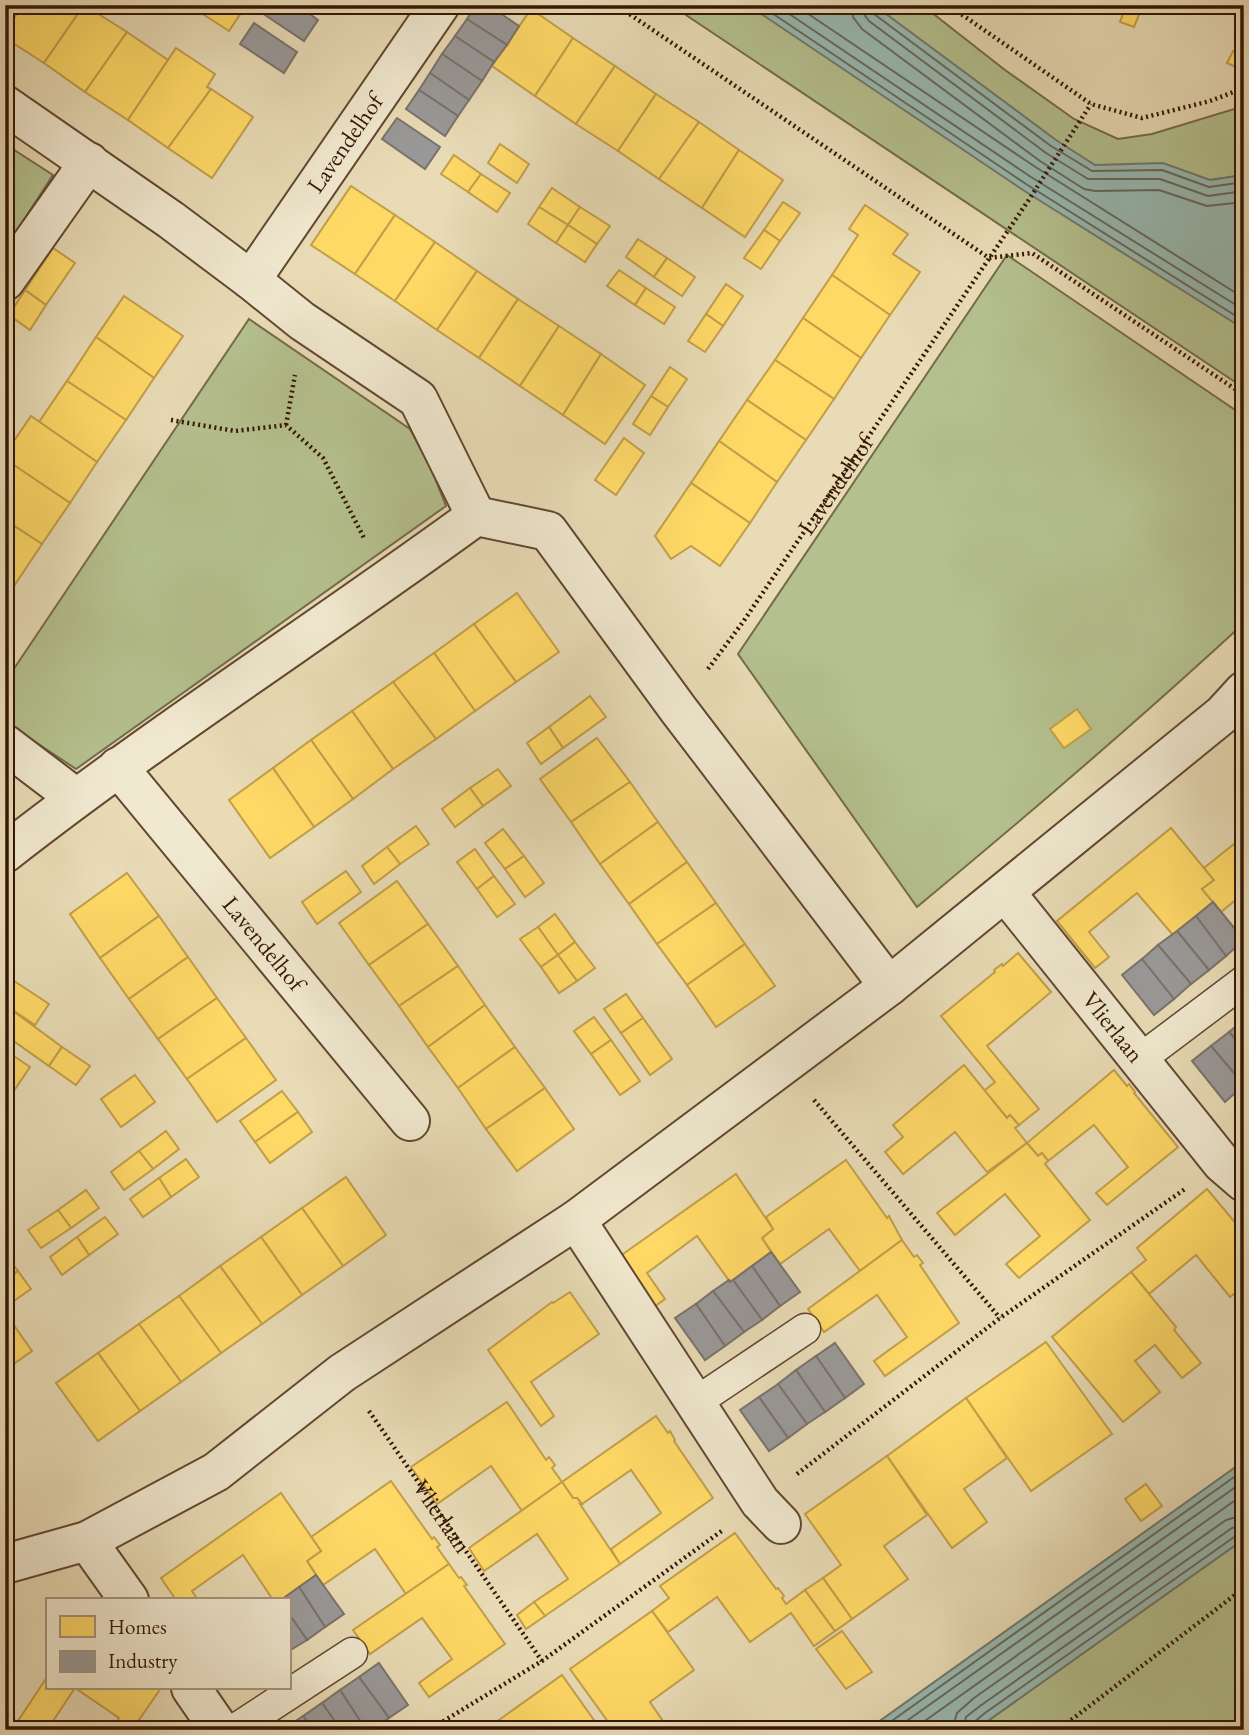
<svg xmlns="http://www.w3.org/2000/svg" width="1249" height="1735" viewBox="0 0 1249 1735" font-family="'EB Garamond',serif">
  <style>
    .green { fill: #b4c08e; stroke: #746b4a; stroke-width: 2 }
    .water { fill: #98bab3; stroke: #70786d; stroke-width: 2 }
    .homes { fill: #ffd966; stroke: #c29e49; stroke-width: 2 }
    .industry { fill: #999; stroke: #7b726d; stroke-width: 2 }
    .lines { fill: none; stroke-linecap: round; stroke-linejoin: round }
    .shore { stroke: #66685c; stroke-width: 2 }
    .lane-casing { stroke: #624731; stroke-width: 33 }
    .street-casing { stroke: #624731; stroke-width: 42 }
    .path { stroke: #351605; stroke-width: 4.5; stroke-dasharray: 2 3.5; stroke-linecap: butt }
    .lane { stroke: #f0e8cf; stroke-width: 30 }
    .street { stroke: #f0e8cf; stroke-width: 38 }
    .labels { text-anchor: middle; stroke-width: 7; stroke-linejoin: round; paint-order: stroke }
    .street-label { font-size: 24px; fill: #351605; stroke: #f0e8cf }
  </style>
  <rect width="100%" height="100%" fill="#e8dbb5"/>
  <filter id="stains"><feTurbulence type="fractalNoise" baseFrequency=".00286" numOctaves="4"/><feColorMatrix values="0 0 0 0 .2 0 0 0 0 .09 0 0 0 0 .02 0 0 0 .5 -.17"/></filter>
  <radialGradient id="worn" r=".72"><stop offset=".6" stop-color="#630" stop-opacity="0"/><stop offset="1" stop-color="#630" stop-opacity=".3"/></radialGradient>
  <g class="green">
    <path d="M671,5H922L1005,70L1074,119L1118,139L1152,134L1244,106V175L1210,180L1244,315V388Z"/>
    <path d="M5,144L53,175L12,238L5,233Z"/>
    <path d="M1007,255L1244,416V623C1138,721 1028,815 917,907L738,654Z"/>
    <path d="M249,319L410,429L431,468L446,506L76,769L5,722V682Z"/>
    <path d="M1244,1539V1730H975Z"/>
  </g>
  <g class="water">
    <path d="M748,5H874L1056,140L1095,165L1163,163L1210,180L1244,175V329L1023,190Z"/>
    <path d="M1244,1461V1539L975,1730H867Z"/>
  </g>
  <g class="homes">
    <path d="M5,5H23L5,31Z"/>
    <path d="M23,5H84L44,63L5,38V31Z"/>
    <path d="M84,5L127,32L85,92L44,63Z"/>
    <path d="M206,5H229L241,13L229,31L201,13Z"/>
    <path d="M1126,5H1143L1134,27L1120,22Z"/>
    <path d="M531,9L573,38L535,96L492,66Z"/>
    <path d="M127,32L168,60L128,120L85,92Z"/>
    <path d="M573,38L615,66L576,124L535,96Z"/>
    <path d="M176,48L215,74L207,87L211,89L168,148L128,120Z"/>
    <path d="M1233,51L1244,55L1240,69L1227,63Z"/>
    <path d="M615,66L656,94L618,151L576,124Z"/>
    <path d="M211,89L253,117L212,178L168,148Z"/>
    <path d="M656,94L699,122L659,179L618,151Z"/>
    <path d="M699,122L739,150L702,208L659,179Z"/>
    <path d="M500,144L529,164L517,183L488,163Z"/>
    <path d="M739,150L783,180L745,237L702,208Z"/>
    <path d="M454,155L481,174L468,192L441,174Z"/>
    <path d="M481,174L510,193L497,212L468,192Z"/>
    <path d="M351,186L395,215L355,274L311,245Z"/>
    <path d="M552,188L580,207L568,225L539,207Z"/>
    <path d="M783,202L800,213L780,241L764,230Z"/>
    <path d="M865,205L908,234L893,254L920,272L890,315L832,275L858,235L849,229Z"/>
    <path d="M539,207L568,225L556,243L528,224Z"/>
    <path d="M580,207L610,226L597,244L568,225Z"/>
    <path d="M395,215L435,242L395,301L355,274Z"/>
    <path d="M568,225L597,244L585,262L556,243Z"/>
    <path d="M764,230L780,241L761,269L744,258Z"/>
    <path d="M638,239L667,258L654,277L626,257Z"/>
    <path d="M435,242L477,271L437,330L395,301Z"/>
    <path d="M53,248L75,263L46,305L25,290Z"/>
    <path d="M667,258L695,277L682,296L654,277Z"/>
    <path d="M619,270L646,288L635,305L607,286Z"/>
    <path d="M477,271L518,299L479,358L437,330Z"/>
    <path d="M832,275L890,315L861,358L803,318Z"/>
    <path d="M726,284L743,296L723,326L706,314Z"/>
    <path d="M646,288L675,307L664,324L635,305Z"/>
    <path d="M25,290L46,305L30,330L9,315Z"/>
    <path d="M124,296L183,336L154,378L96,337Z"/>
    <path d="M518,299L559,326L520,386L479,358Z"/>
    <path d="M706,314L723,326L705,352L688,341Z"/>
    <path d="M803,318L861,358L834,399L775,360Z"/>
    <path d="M559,326L601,354L563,415L520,386Z"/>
    <path d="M96,337L154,378L126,420L67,381Z"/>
    <path d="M601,354L645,385L605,444L563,415Z"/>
    <path d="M775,360L834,399L806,440L747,400Z"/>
    <path d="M670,367L687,379L668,407L651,396Z"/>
    <path d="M67,381L126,420L97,462L39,422Z"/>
    <path d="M651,396L668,407L650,435L633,424Z"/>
    <path d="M747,400L806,440L777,482L719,441Z"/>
    <path d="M31,416L97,462L70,503L5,460V454Z"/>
    <path d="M624,438L644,453L616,495L595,480Z"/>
    <path d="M719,441L777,482L750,523L691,483Z"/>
    <path d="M11,463L70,503L42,544L5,520V471Z"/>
    <path d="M691,483L750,523L720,566L691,546L671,559L655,536Z"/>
    <path d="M5,520L42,544L14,586L5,580Z"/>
    <path d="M517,593L559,652L516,682L474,624Z"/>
    <path d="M474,624L516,682L475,711L434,653Z"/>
    <path d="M434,653L475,711L436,739L393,682Z"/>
    <path d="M393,682L436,739L393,769L352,711Z"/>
    <path d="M590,696L606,717L563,748L549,727Z"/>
    <path d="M1077,709L1091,729L1064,748L1050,729Z"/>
    <path d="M352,711L393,769L353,799L311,740Z"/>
    <path d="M549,727L563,748L541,764L527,743Z"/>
    <path d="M597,738L630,782L571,822L540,779Z"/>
    <path d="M311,740L353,799L314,827L273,768Z"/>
    <path d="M273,768L314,827L270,858L229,800Z"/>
    <path d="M498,769L511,786L483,806L470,788Z"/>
    <path d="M630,782L658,822L600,864L571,822Z"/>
    <path d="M470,788L483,806L455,827L442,809Z"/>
    <path d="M658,822L687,862L629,904L600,864Z"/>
    <path d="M416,826L429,844L400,864L387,847Z"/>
    <path d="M1171,828L1214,880L1202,889L1213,902L1173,935L1137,893L1089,932L1109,957L1095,968L1057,921Z"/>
    <path d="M503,829L524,856L505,869L485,843Z"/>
    <path d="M1244,836V893L1221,912L1202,889L1214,880L1204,868Z"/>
    <path d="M387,847L400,864L374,884L362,866Z"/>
    <path d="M475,849L494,876L477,889L457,862Z"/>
    <path d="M524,856L544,883L525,897L505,869Z"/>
    <path d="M687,862L716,903L657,944L629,904Z"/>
    <path d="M346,871L361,892L317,924L302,902Z"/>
    <path d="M127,873L159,916L100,958L70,914Z"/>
    <path d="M494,876L515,904L497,917L477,889Z"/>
    <path d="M397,881L428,924L369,965L339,923Z"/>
    <path d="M716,903L745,944L687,985L657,944Z"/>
    <path d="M555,914L575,942L558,955L538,927Z"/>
    <path d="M159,916L188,957L129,999L100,958Z"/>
    <path d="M428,924L458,966L399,1006L369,965Z"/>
    <path d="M538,927L558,955L541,967L520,939Z"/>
    <path d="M575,942L595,968L577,981L558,955Z"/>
    <path d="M745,944L775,986L716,1027L687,985Z"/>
    <path d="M1018,953L1051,992L987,1046L1039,1109L1019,1125L1010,1115L1007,1118L984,1091L995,1082L941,1016L995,972L994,970L1002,964L1003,966Z"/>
    <path d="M558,955L577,981L559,993L541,967Z"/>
    <path d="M188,957L217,998L158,1039L129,999Z"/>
    <path d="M458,966L485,1005L428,1047L399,1006Z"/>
    <path d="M5,975L49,1004L35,1025L5,1005Z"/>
    <path d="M626,994L643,1018L621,1033L604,1009Z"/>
    <path d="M217,998L246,1038L187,1079L158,1039Z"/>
    <path d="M5,1005L62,1047L49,1066L5,1035Z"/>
    <path d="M485,1005L515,1047L458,1088L428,1047Z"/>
    <path d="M594,1017L611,1040L591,1054L574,1031Z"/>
    <path d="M643,1018L672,1059L650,1075L621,1033Z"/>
    <path d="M246,1038L276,1080L217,1122L187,1079Z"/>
    <path d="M611,1040L640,1081L620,1095L591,1054Z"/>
    <path d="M62,1047L90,1066L76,1085L49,1066Z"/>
    <path d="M515,1047L545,1088L486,1129L458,1088Z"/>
    <path d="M5,1050L30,1067L5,1104Z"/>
    <path d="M964,1065L1007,1118L1010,1115L1019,1125L1015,1128L1027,1143L987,1172L955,1132L903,1174L885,1152L903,1137L893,1125Z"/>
    <path d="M1114,1070L1127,1086L1129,1084L1135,1092L1134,1093L1178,1147L1107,1205L1096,1193L1128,1167L1094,1125L1048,1161L1042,1153L1038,1156L1027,1143Z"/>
    <path d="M135,1075L155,1102L121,1127L101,1099Z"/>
    <path d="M545,1088L574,1129L517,1171L486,1129Z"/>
    <path d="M282,1091L298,1112L255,1142L240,1121Z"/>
    <path d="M298,1112L312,1132L270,1163L255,1142Z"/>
    <path d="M166,1131L179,1149L153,1169L139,1151Z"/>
    <path d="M1027,1143L1038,1156L1042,1153L1048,1161L1045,1164L1090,1220L1019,1278L1006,1264L1040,1236L1005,1194L955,1235L937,1213Z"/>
    <path d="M139,1151L153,1169L124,1190L111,1172Z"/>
    <path d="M186,1159L199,1177L171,1197L159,1178Z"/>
    <path d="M846,1160L887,1218L889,1216L902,1240L860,1271L829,1229L780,1264L762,1238L773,1229L766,1217Z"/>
    <path d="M736,1174L773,1229L762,1238L771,1252L730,1282L697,1236L647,1273L665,1299L651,1309L616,1259Z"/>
    <path d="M346,1177L386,1235L343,1266L302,1208Z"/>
    <path d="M159,1178L171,1197L143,1217L130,1199Z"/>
    <path d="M1207,1189L1244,1233V1286L1230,1297L1196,1255L1149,1294L1131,1272L1146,1260L1137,1248Z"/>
    <path d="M86,1190L99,1208L71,1228L58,1210Z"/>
    <path d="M302,1208L343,1266L302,1295L261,1237Z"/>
    <path d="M58,1210L71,1228L41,1248L28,1230Z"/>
    <path d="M105,1217L118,1234L89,1255L77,1237Z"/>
    <path d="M77,1237L89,1255L62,1275L50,1257Z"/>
    <path d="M261,1237L302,1295L262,1324L220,1266Z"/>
    <path d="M902,1240L914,1257L917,1255L923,1263L920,1265L959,1323L885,1376L874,1361L907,1337L877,1295L824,1332L808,1309Z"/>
    <path d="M5,1254L18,1271L5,1280Z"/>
    <path d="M220,1266L262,1324L221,1353L179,1296Z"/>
    <path d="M18,1271L31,1289L5,1307V1280Z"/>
    <path d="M1131,1272L1176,1327L1174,1330L1201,1363L1182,1378L1155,1345L1135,1361L1160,1392L1123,1422L1052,1337Z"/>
    <path d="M570,1292L599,1334L531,1382L554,1416L541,1426L488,1350L552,1302L553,1303Z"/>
    <path d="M179,1296L221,1353L181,1382L139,1324Z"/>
    <path d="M13,1324L32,1351L15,1363L5,1349V1330Z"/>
    <path d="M139,1324L181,1382L140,1411L98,1353Z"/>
    <path d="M1046,1342L1112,1434L1031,1491L966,1398Z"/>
    <path d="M98,1353L140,1411L98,1441L56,1383Z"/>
    <path d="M966,1398L1007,1458L964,1489L987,1522L952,1548L887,1456Z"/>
    <path d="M507,1402L546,1460L549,1457L555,1465L552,1468L562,1482L522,1511L491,1466L437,1504L411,1467Z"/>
    <path d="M656,1416L668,1433L670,1431L675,1440L674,1441L713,1498L620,1564L611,1549L661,1513L631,1470L582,1504L577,1498H573L562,1482Z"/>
    <path d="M887,1456L927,1515L884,1546L908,1579L852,1619L823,1578L841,1565L805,1514Z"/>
    <path d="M391,1481L432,1539L434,1537L440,1545L437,1547L449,1564L406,1594L375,1549L323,1585L307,1561L321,1551L311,1537Z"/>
    <path d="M562,1482L573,1498H577L582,1504H580L620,1564L545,1616L534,1602L568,1579L537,1534L484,1571L469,1548Z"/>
    <path d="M1146,1484L1162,1506L1141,1521L1125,1499Z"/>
    <path d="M281,1493L321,1551L307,1561L316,1575L281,1600H273L243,1555L192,1591L198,1600H176L161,1578Z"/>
    <path d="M735,1533L776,1589L778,1588L784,1596L782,1598L786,1604L805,1590L835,1631L814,1646L791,1613L750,1642L717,1597L668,1632L652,1611L669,1598L660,1586Z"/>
    <path d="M449,1564L459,1578L461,1577L467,1585L464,1586L505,1644L429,1697L419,1683L452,1659L422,1618L370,1654L353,1630Z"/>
    <path d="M823,1578L852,1619L835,1631L805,1590Z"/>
    <path d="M534,1602L545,1616L526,1629L517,1615Z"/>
    <path d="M652,1611L694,1670L650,1702L669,1730H614L570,1669Z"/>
    <path d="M842,1631L872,1672L846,1689L816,1649Z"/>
    <path d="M562,1675L601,1730H485Z"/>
    <path d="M47,1677V1688H161L132,1730H111L119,1718L75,1688L47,1730L38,1727L37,1730H25L16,1724Z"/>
    <path d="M7,1715L16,1721L14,1723L25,1730H5Z"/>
  </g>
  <g class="industry">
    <path d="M267,5H297L318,20L304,41L262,13Z"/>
    <path d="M476,5H488L519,26L507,45L467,19Z"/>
    <path d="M467,19L507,45L494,62L455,36Z"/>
    <path d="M254,23L297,52L284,73L240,44Z"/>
    <path d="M455,36L494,62L482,81L442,54Z"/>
    <path d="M442,54L482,81L469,100L430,73Z"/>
    <path d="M430,73L469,100L458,116L419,90Z"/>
    <path d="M419,90L458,116L445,136L406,109Z"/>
    <path d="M397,118L440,147L425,169L382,139Z"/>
    <path d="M1213,902L1244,940L1226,956L1196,916Z"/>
    <path d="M1196,916L1226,956L1209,970L1177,931Z"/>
    <path d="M1177,931L1209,970L1191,984L1158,945Z"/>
    <path d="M1158,945L1191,984L1174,999L1142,959Z"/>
    <path d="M1142,959L1174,999L1154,1015L1122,975Z"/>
    <path d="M1244,1020V1049L1229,1032Z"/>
    <path d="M1229,1032L1244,1049V1085L1211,1046Z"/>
    <path d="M1211,1046L1244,1085L1225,1102L1192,1061Z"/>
    <path d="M771,1252L800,1292L780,1306L752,1266Z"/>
    <path d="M752,1266L780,1306L762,1320L733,1280Z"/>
    <path d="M729,1280L730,1282L733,1280L762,1320L744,1332L713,1291Z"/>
    <path d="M713,1291L744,1332L725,1346L696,1304Z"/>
    <path d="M696,1304L725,1346L705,1360L675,1318Z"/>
    <path d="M835,1343L864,1384L845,1398L816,1356Z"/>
    <path d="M816,1356L845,1398L825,1412L796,1370Z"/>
    <path d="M796,1370L825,1412L807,1424L778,1384Z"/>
    <path d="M778,1384L807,1424L788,1438L759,1397Z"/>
    <path d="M759,1397L788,1438L769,1451L740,1410Z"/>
    <path d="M316,1575L344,1614L325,1627L299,1587Z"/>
    <path d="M299,1587L325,1627L307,1640L289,1614V1600H281Z"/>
    <path d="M289,1614L307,1640L289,1651Z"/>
    <path d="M379,1663L408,1705L389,1718L359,1677Z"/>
    <path d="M359,1677L389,1718L372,1730H366L340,1690Z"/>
    <path d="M340,1690L366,1730H341L322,1703Z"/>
    <path d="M322,1703L341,1730H313L303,1716Z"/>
    <path d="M303,1716L313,1730H286L285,1728Z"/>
  </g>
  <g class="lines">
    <g class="shore">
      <path d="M760,5L1026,184L1244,321"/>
      <path d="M776,5L1031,177L1244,310"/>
      <path d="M795,5L1037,168L1244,298"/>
      <path d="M852,5L853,17L862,29L1040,161L1084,189L1095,191L1159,190L1207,206L1244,202"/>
      <path d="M862,5L863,13L869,21L1046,153L1088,179H1160L1208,196L1244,191"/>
      <path d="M871,5L874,14L1051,146L1092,171L1162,170L1209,187L1244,182"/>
      <path d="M879,1730L1244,1470"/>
      <path d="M894,1730L1244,1481"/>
      <path d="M912,1730L1244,1494"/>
      <path d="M952,1730L957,1713L974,1698L1226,1520L1244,1515"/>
      <path d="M963,1730L966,1717L980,1706L1232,1528L1244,1525"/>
      <path d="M972,1730L973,1723L985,1713L1237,1535L1244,1534"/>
    </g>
    <defs>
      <g id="lane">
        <path d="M1139,1060L1244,981"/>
        <path d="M696,1402L805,1329"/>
        <path d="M234,1730L352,1653"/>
      </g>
      <g id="street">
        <path d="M5,105L171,220L251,280L302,321L418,399L476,516C320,630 157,734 5,853"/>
        <path id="s3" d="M251,280L440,5"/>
        <path d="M5,281L89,162"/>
        <path d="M476,516L548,531L678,709L889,986"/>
        <path d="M5,744L76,798"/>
        <path id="s4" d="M118,767L410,1121"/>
        <path id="s5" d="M1005,892L1222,1163L1244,1182"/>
        <path d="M576,1220L760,1502L781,1524"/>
        <path d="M87,1541L129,1600"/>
        <path d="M5,1564L87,1541L216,1472L342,1373L576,1220L889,986L1223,714L1244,691"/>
        <path d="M191,1688L220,1730"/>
      </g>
    </defs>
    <use href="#lane" class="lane-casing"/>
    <use href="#street" class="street-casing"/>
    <g class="path">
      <path d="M616,5L989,258L1032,253L1244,395"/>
      <path d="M948,5L1091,104L1142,118L1210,101L1244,88"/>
      <path d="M171,420L235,431L286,425L323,458L364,538"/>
      <path d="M286,425L295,375"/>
      <path id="s1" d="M708,669L743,622L1028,201L1091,104"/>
      <path d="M814,1100L1000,1318"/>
      <path id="s2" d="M369,1411L542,1661"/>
      <path d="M797,1474L1000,1318L1185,1189"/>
      <path d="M429,1730L542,1661L723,1530"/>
      <path d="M1058,1730L1244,1588"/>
    </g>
    <use href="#lane" class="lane"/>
    <use href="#street" class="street"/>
  </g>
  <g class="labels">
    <g class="street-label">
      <text dy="8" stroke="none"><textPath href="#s3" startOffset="166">Lavendelhof</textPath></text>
      <text dy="8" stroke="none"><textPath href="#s1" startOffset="224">Lavendelhof</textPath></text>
      <text dy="8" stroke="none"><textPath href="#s4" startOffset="229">Lavendelhof</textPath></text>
      <text dy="8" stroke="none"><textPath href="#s5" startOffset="173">Vlierlaan</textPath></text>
      <text dy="8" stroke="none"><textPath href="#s2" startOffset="128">Vlierlaan</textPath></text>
    </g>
  </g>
  <rect width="1249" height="1735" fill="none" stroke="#e8dbb5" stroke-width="28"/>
  <rect x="7" y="7" width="1235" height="1721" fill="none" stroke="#351605" stroke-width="3.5"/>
  <rect x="14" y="14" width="1221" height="1707" fill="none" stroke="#351605" stroke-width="2"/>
  <rect x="46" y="1598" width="245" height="91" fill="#f0e8cf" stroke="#a5947e" stroke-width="2"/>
  <rect x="60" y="1616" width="35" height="21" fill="#ffd966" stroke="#a5947e" stroke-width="2"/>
  <text x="108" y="1634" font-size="21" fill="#351605">Homes</text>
  <rect x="60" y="1651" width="35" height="21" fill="#999999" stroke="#a5947e" stroke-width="2"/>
  <text x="108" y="1668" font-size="21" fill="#351605">Industry</text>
  <rect width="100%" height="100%" filter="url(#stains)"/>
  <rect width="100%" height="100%" fill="url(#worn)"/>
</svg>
